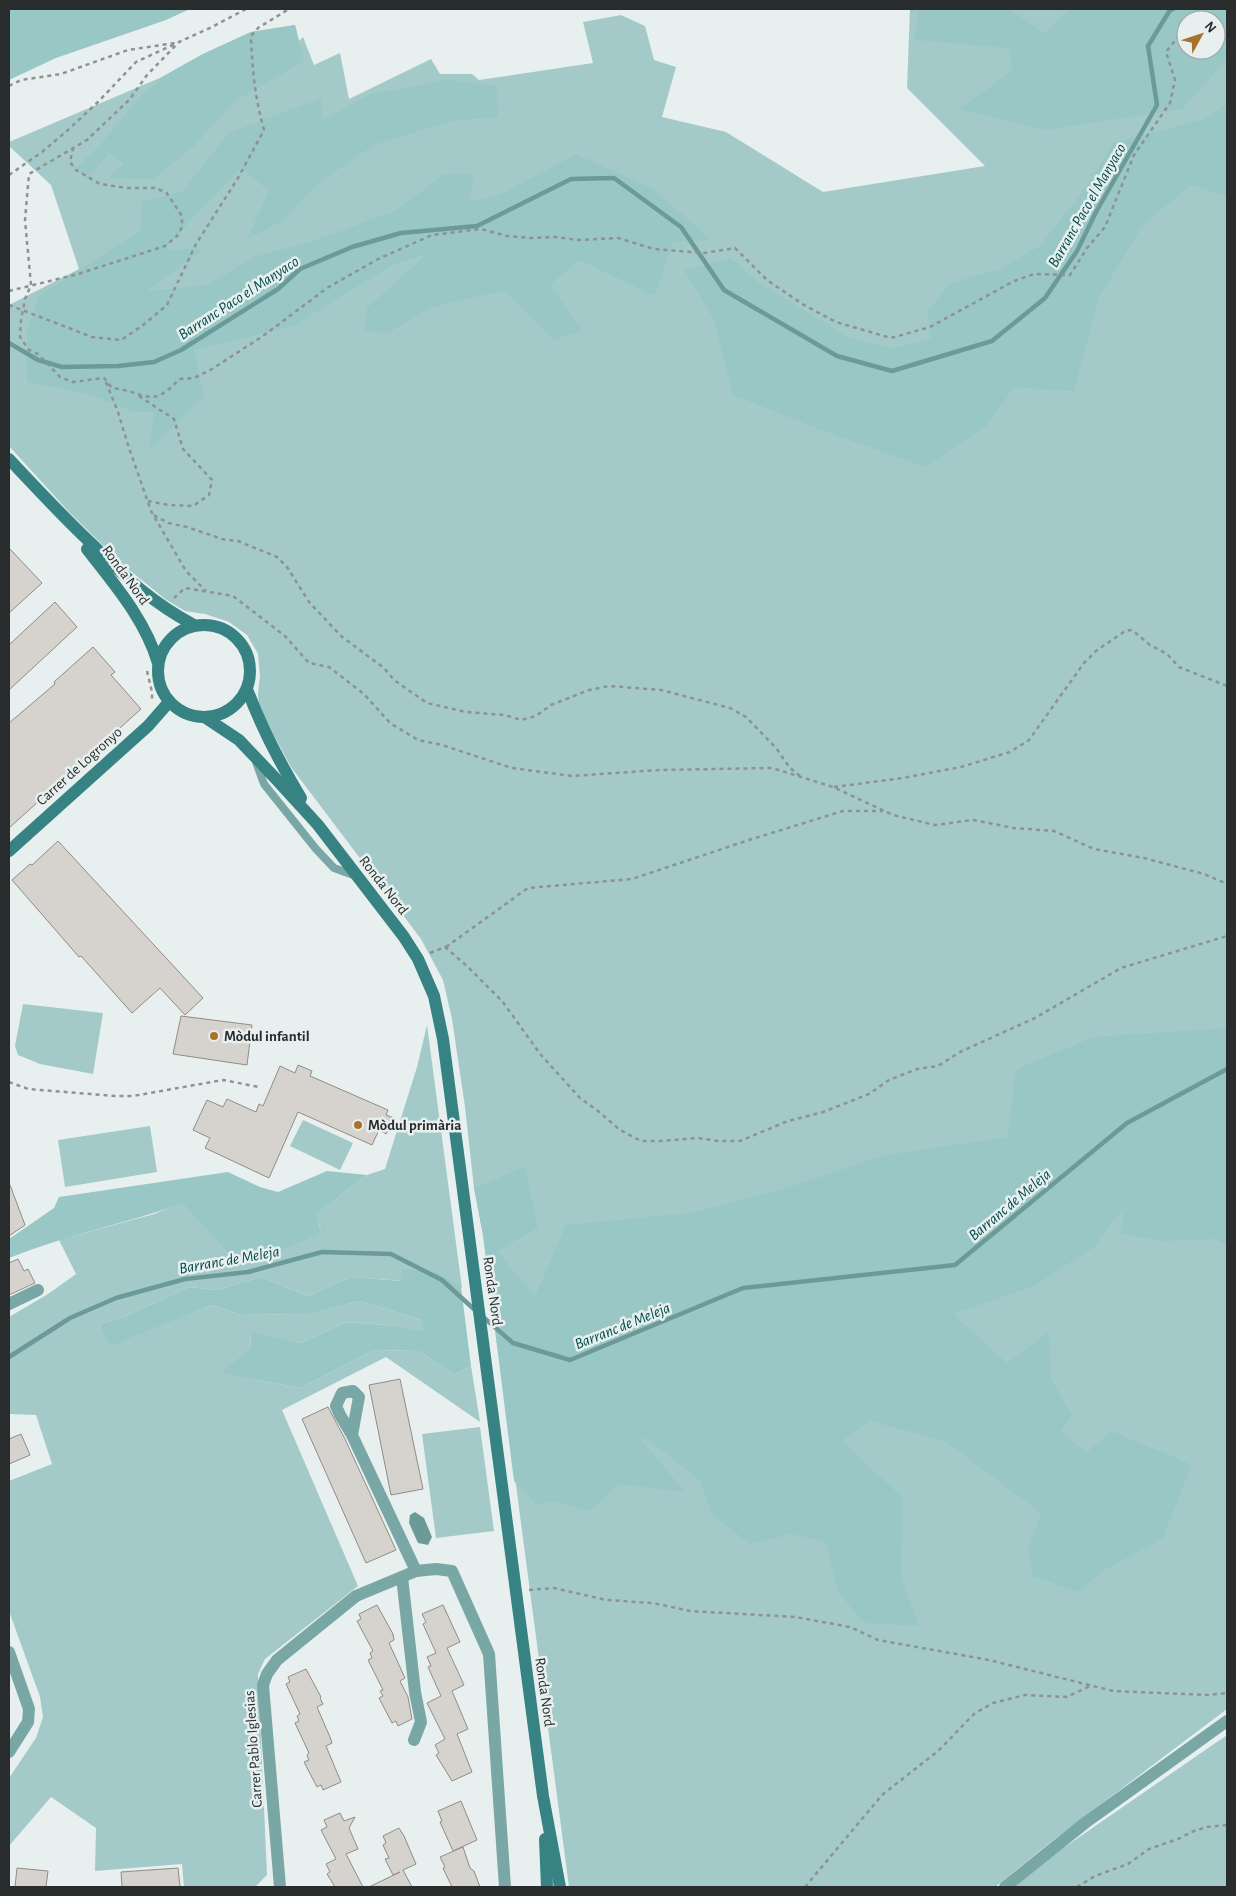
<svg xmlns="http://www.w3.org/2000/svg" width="1236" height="1896" viewBox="0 0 1236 1896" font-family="'Alegreya Sans',sans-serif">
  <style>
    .green { fill: #a3cac9; fill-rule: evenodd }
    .forest { fill: #98c7c6; fill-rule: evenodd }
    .water { fill: #6c9a99 }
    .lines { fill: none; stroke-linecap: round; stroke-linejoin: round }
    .stream { stroke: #6c9a99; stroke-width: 4.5 }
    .building { fill: #d6d2cd; stroke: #908c88 }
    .path { stroke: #8d9292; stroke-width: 2.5; stroke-dasharray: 4 4; stroke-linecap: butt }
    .lane { stroke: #79a7a6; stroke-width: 8 }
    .street { stroke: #79a7a6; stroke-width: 12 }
    .secondary { stroke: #378383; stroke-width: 12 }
    .poi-dot { fill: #a7722c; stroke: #e8f0ef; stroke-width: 2 }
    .labels { text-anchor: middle; stroke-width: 5; stroke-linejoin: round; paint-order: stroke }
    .street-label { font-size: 15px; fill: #292c2c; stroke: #e8f0ef }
    .poi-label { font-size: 15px; font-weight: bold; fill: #292c2c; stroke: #e8f0ef; text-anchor: start }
    .water-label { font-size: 16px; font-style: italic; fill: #004949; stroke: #e8f0ef }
  </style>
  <rect width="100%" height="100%" fill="#e8f0ef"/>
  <g class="green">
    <path d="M910,9H1227V1709L1047,1845L995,1887H569L483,1235L474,1188L465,1107L452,1019L443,980L421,939L291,767L259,708L258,693L260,676L258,654L247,635L229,622L205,614L185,611L165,599L122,564L69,512L9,446V305L79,269L51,185L9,146V142L162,77L203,54L251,32L295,25L299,41L303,37L314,65L340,53L349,99L431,59L440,74H472L479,80L593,63L583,22L621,15L645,26L654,60L676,67L662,117L726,132L823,192L985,166L907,88ZM1186,20H1216V50H1186Z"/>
    <path d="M23,1004L103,1013L93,1074L40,1064L18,1055L15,1046Z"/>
    <path d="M427,1025L462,1288L438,1272L402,1270L403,1281L350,1277L308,1296L261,1277L217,1290L189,1287L126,1316L99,1325L110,1345L212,1305L240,1315L307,1314L360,1301L421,1320L426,1333L388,1325L346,1322L301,1343L250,1333L251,1347L221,1373L301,1388L374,1350L419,1351L454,1375L471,1366L480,1422L386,1357L282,1410L358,1586L265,1659L258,1674L267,1875L255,1887H184L182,1864L95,1871L96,1828L51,1797L9,1846V1778L36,1738L43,1717L40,1697L9,1611V1481L52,1464L36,1415L9,1414V1317L48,1294L76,1274L59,1240L154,1214L183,1202L234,1260L321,1233L317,1214L367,1175L385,1169L417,1067Z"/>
    <path d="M303,1120L353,1143L340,1170L290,1146Z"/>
    <path d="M150,1126L157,1172L65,1187L58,1140Z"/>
    <path d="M480,1427L494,1531L436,1538L422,1434Z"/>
    <path d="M1227,1735V1887H1014L1062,1849Z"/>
  </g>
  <g class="forest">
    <path d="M9,9H190L166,20L56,58L9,80Z"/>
    <path d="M918,9H1009L1045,34L1069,9H1227V59L1182,109L1046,130L959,109L1012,71L1009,48L915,40ZM1186,20H1216V50H1186Z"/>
    <path d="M295,25L304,61L235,101L194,146L153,179L108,178L124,163L109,154L86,179L76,168L99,146L138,99L162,77L203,54L251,32Z"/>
    <path d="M447,80L497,86L498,117L451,121L374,145L321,181L282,221L247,239L269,191L241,168L190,221L165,250L204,249L147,291L208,285L253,257L311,242L397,210L444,174H474L469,202L500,195L576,154L653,189L711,240L673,242L655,296L579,260L550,285L582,330L553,340L505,290L430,308L388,333L364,331L367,308L427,254L392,265L293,326L194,350L204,396L149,451L154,412H135L85,393L27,382V331L39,296L140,231L142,202L183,191L228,133L322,98V120L371,94Z"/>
    <path d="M1224,105H1227V196L1191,185L1143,225L1099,297L1074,391L1014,387L985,427L926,467L840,437L733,395L714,320L684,270L731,258L758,282L848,337L893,349L931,338L927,312L950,283L998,270L1040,246L1090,182L1113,143L1204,119Z"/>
    <path d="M1227,1028V1245L1214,1239L1164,1241L1121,1234L1124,1207L1094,1247L1034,1286L953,1314L1007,1363L1049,1332L1051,1379L1072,1415L1061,1431L1086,1453L1112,1431L1192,1465L1162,1539L1106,1569L1078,1592L1033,1576L1028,1548L1041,1513L945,1441L870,1421L842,1441L903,1498L901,1577L919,1626L864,1623L838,1592L826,1542L791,1534L750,1544L712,1514L700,1481L653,1443L638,1436L685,1492L619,1484L589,1511L555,1501L536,1504L514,1481L483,1235L474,1188L525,1167L538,1228L497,1251L535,1296L566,1225L691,1213L793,1186L885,1155L1008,1137L1015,1070L1093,1037Z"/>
    <path d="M327,1171L367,1175L317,1214L321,1233L266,1257L234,1260L183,1203C126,1224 65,1235 9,1258V1239L54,1208L59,1197L228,1172L260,1187L278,1192Z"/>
    <path d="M402,1269L438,1272L461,1287L471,1366L454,1375L419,1351L374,1350L301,1388L220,1373L251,1347L250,1332L301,1343L346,1322L388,1325L425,1332L421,1320L360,1301L308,1314L240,1315L212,1305L110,1346L99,1325L126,1316L189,1287L217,1290L261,1277L308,1296L350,1277L402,1281Z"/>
  </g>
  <path class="water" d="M415,1512L424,1518L432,1537L428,1545L418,1543L409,1523L410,1515Z"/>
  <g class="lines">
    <g class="stream">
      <path d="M9,343L38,360L62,367L118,366L154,362L181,350L278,289L300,269L352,247L401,233L477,226L571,179L614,178L681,227L724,290L837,356L892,371L992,341L1045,298L1077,251L1096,212L1157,105L1148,46L1170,10L1173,9"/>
      <path d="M482,1316L513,1343L570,1360L743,1288L955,1265L1127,1123L1227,1069"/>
      <path d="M9,1357L70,1318L116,1298L185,1279L248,1272L322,1252L391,1254L442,1280L476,1311"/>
    </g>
  </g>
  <g class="building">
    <path d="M9,548L42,583L9,613Z"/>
    <path d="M55,602L77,627L9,690V645Z"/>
    <path d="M93,647L115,672L111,675L141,709L9,828V723L55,684L54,682Z"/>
    <path d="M58,841L203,998L185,1015L160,988L132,1013L81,956L79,957L12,880L30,864L32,865Z"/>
    <path d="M181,1016L252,1025L247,1065L173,1054Z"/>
    <path d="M298,1065L312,1071L310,1076L388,1110L386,1115L394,1118L386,1134L379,1130L372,1145L298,1112L269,1178L205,1148L210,1138L193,1130L207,1100L223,1107L227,1099L256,1112L259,1104L263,1106L280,1066L295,1073Z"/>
    <path d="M10,1185L25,1225L9,1236V1186Z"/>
    <path d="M18,1259L24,1271L28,1269L35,1283L9,1295V1263Z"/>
    <path d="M400,1379L423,1489L391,1495L369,1385Z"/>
    <path d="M328,1407L345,1439L396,1550L366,1563L302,1419Z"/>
    <path d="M21,1434L30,1455L9,1464V1439Z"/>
    <path d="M377,1605L393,1634L394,1640L389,1643L405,1678L400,1681L408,1697L412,1719L398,1726L396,1721L392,1723L379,1698L383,1696L380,1691L383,1690L368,1660L372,1658L370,1653L373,1651L357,1621L361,1619L359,1614Z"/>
    <path d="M443,1605L460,1642L447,1648L464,1685L452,1691L468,1729L457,1734L472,1772L452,1781L436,1755L439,1753L435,1745L445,1739L427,1703L441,1696L428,1667L431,1666L427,1657L436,1653L423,1624L426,1622L422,1614Z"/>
    <path d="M306,1669L321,1697L320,1698L323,1704L317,1707L330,1737L332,1743L326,1746L341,1782L323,1790L321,1785L317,1787L304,1762L309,1760L307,1755L309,1753L295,1723L299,1721L297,1716L300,1714L286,1684L290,1682L288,1677Z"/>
    <path d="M461,1801L477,1840L453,1851L440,1822L442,1821L438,1811Z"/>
    <path d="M340,1813L344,1821L355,1817L349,1828L358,1849L346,1854L363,1887H335L327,1874L330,1872L326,1864L336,1859L321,1830L327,1827L324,1820Z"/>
    <path d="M399,1828L404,1836L416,1864L403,1870L412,1887H369L400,1872L393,1875L385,1859L389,1858L383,1845L386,1843L383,1836Z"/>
    <path d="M463,1847L470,1868L474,1871L480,1887H452L443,1868L445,1867L440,1857Z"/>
    <path d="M17,1868L48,1871L46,1887H15Z"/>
    <path d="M178,1868L180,1887H122L121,1872Z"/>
  </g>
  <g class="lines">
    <g class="path">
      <path d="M246,9L212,27L179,42L147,75L130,99L87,140L29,174L25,220L31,285L25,299L21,320L20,337L29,350L38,354L60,377L73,382L104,378L112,388C145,391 151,411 179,379L194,378L212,369L263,336L327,288L378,259L432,235L481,229L507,236L530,238L555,237L578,240L618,238L654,249L704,253L735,248L767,280L804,305L836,322L891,338L930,327L1014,281L1034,274L1070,275L1087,248L1105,227L1134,155L1170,103L1175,80L1166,52L1186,27"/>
      <path d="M1192,20L1204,9"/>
      <path d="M9,86L21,80L61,74L128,50L175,43"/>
      <path d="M9,175L42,152L68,130L98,102L136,62L175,44"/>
      <path d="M9,291L78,274L165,246L177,236L182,227V216L166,192L154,188H127L100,184L76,170L70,162L73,149"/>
      <path d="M9,305L92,337L121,340L142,326L167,305L196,244L238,178L264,130C255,98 252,68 251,36L258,28L289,9"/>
      <path d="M106,382L118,412L128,445L151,511L186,571L206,591"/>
      <path d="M139,396L174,419L183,449L212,480L209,495L193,506L169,505L148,501"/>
      <path d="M154,515L168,523L187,527L222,539L238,541L277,557L287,567L309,602L341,636L384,668L394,680L427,703L466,712L505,715L521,720L536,716L551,705L589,690L609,686L661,690L730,708L746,717L776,748L790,768L800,776"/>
      <path d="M174,598L185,588L233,596L285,636L309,663L329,667L364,694L390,723L418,740L442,745L512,768L572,776L659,770L772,768L833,787L893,815L935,825L973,820L1014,828L1054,831L1094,849L1144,858L1204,874L1227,884"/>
      <path d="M147,671L152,692V700"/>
      <path d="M834,787L903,778L961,767L1010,752L1029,740L1084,663L1096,651L1125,631L1132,630L1150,645L1167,654L1179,667L1227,686"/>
      <path d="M446,947L528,888L632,879L749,840L843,811H883"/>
      <path d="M430,953L445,947L467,966L502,1001L541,1055L580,1098L598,1111L620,1130L641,1141H661L698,1138L718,1141H740L788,1121L823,1112L869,1094L889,1080L917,1069L938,1066L960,1052L1035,1018L1121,968L1227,936"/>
      <path d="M9,1082L28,1089L115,1096H133L223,1080L259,1087"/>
      <path d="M529,1590L554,1588L606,1600L653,1603L690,1611L795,1617L850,1627L878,1640L989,1660L1113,1691L1208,1695L1227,1693"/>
      <path d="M805,1887L882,1795L938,1751L974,1714L993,1703L1025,1695L1067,1697L1090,1686"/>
      <path d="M1077,1887L1095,1876L1128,1864L1149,1849L1178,1839L1194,1831L1207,1827L1227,1825"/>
    </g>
    <path class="lane" d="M256,762L264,784L316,849L334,868L356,876"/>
    <g class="street">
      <path d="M9,1304L38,1290"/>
      <path d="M352,1435L340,1415L336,1406L342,1393L353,1391L359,1397L352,1435L416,1571"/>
      <path d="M402,1577L415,1692L421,1722L414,1740"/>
      <path d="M9,1652L29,1709L28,1722L9,1752"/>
      <path d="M280,1887L263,1685L267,1674L277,1660L356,1596L416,1571L436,1569L452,1571L489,1654L505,1887"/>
      <path d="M1005,1887L1085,1823L1227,1721"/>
    </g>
    <g class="secondary">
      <path d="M9,459C37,489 65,519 95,547C128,580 153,603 194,625"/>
      <path d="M87,549C114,584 145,619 158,663"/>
      <circle cx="204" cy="671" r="46"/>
      <path d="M247,689C261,727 280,763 301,798"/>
      <path d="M206,718L239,740L277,780L318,825L404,937L418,959L434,996L443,1039L543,1796L560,1887"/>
      <path d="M9,851L148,726L169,702"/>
      <path d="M545,1839L547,1887"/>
    </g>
  </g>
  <g class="poi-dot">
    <circle cx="214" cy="1036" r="5"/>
    <circle cx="358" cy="1125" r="5"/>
  </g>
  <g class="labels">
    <g class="street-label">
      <text transform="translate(126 575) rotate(54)" y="5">Ronda Nord</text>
      <text transform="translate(79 766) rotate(-42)" y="5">Carrer de Logronyo</text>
      <text transform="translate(384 885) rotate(52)" y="5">Ronda Nord</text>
      <text transform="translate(493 1291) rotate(82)" y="5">Ronda Nord</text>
      <text transform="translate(545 1692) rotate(82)" y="5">Ronda Nord</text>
      <text transform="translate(253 1749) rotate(-94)" y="5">Carrer Pablo Iglesias</text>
    </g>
    <g class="poi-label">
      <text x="224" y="1041">Mòdul infantil</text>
      <text x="368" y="1130">Mòdul primària</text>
    </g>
    <g class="water-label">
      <text transform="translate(1086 205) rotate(-60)" y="6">Barranc Paco el Manyaco</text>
      <text transform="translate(238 297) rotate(-33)" y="6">Barranc Paco el Manyaco</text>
      <text transform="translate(1009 1204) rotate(-40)" y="6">Barranc de Meleja</text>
      <text transform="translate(229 1259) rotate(-10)" y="6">Barranc de Meleja</text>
      <text transform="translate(622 1325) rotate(-22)" y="6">Barranc de Meleja</text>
    </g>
  </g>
  <rect width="1236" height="1896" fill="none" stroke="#292c2c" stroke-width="20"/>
  <g transform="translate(1201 35) rotate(50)"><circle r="24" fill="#e8f0ef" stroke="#9ca2a1"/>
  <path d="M0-4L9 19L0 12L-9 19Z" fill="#a7722c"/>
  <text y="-8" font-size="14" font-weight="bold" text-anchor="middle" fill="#292c2c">N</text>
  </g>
</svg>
